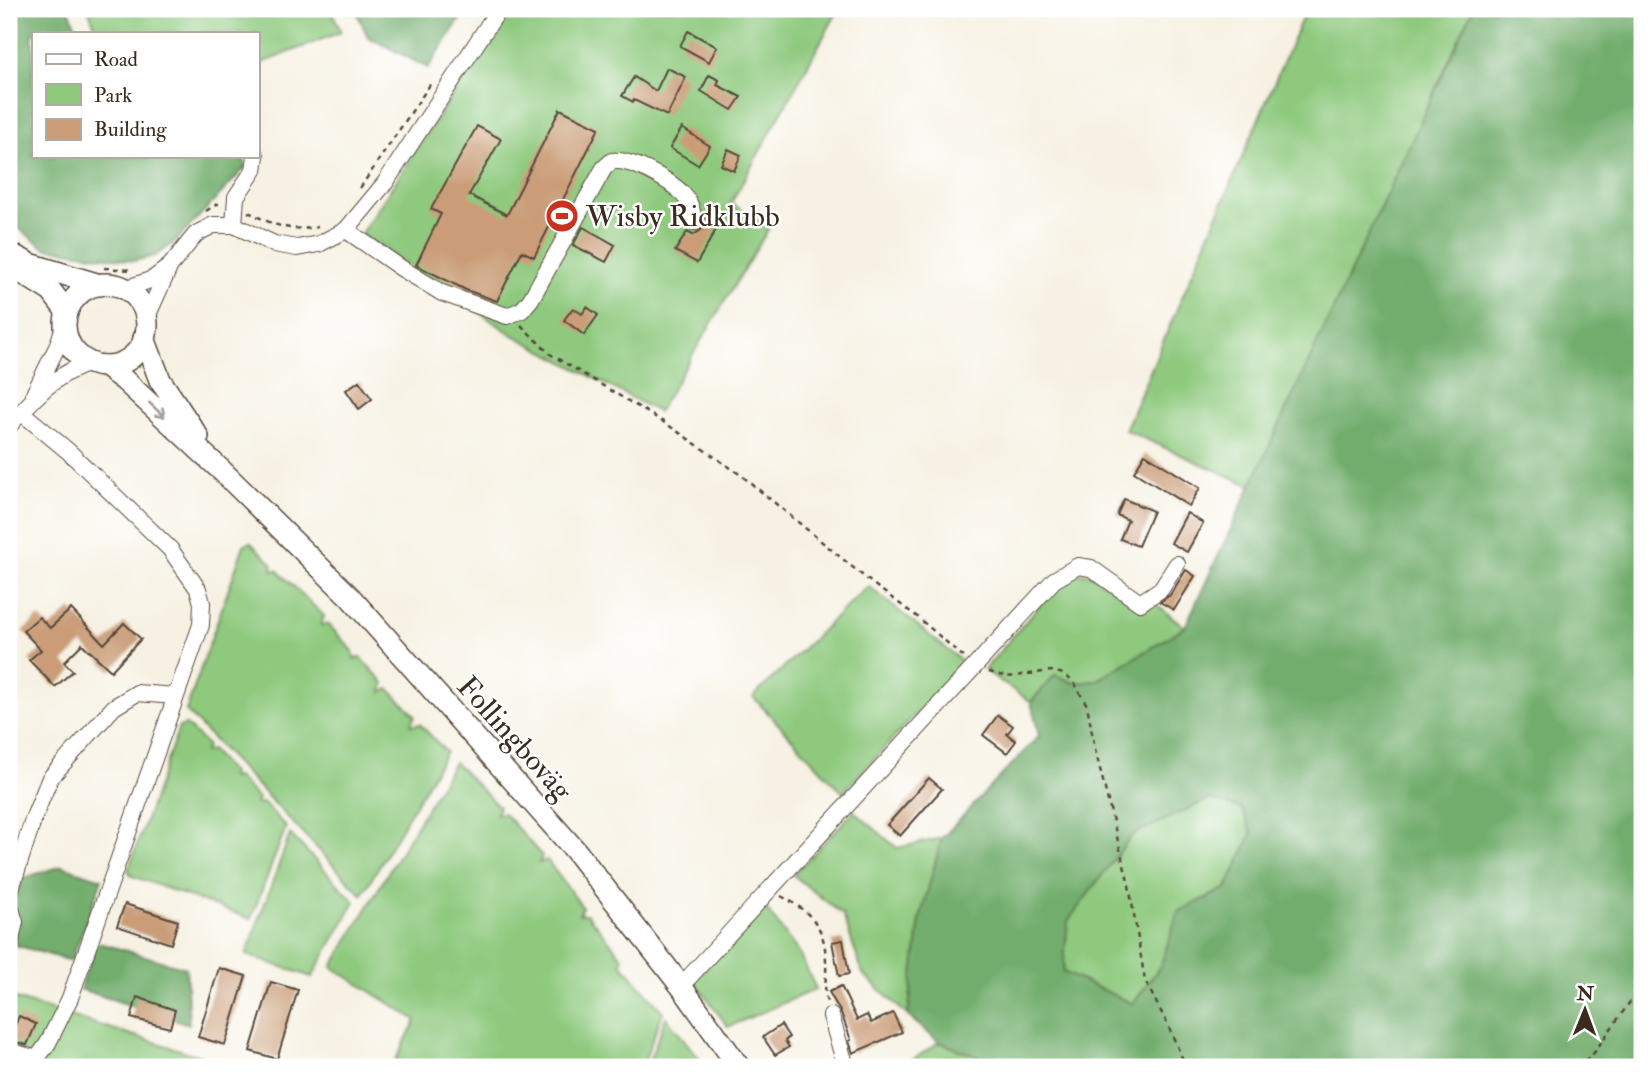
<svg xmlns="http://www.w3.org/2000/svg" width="1651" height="1076" viewBox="0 0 1651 1076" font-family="'IM FELL Double Pica',serif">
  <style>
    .green { fill: #8ec97e; stroke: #647a4e; stroke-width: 2 }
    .forest { fill: #72ad6d; stroke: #566c46; stroke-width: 2; fill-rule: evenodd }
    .building { fill: #ca9d78 }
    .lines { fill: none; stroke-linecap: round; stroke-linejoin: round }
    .minor-casing { stroke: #57483b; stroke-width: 18 }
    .major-casing { stroke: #57483b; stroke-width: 24 }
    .path { stroke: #57483b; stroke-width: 2.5; stroke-dasharray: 5 5; stroke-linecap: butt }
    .minor { stroke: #fff; stroke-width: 16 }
    .major { stroke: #fff; stroke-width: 21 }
    .oneway { stroke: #a79f9a }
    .labels { text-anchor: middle; stroke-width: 5; stroke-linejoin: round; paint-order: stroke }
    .poi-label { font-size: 30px; fill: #3b2a1e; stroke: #fff; text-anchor: start }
    .street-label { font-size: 30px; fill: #3b2a1e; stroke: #fff }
  </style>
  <rect width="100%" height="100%" fill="#fff"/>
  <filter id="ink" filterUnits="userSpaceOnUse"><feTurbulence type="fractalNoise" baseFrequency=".0143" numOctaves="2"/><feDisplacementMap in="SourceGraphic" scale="14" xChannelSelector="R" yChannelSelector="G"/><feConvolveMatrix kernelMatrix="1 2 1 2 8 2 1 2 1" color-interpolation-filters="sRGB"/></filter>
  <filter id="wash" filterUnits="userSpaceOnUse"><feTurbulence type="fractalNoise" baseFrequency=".00686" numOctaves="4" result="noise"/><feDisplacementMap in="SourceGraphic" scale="28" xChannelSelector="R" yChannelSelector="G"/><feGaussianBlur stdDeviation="1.57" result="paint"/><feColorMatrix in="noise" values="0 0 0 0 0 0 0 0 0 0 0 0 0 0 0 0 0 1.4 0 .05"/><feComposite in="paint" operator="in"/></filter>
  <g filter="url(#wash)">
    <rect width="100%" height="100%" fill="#f6f1e2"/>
    <g class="green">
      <path d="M88,9H331L341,32L257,65V33H98Z"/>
      <path d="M509,9H839L731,203L769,228L658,412L513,335L361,234Z"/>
      <path d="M1306,9H1473L1251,486L1125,430Z"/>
      <path d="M250,542L273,564L272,571L277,570L324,616L321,625L328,624L353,651L354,659L360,657L384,683L382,692L389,689L415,715L411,725L420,724L446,752L362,895L186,711L244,545Z"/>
      <path d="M1077,573L1090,574L1143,610L1153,602L1185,627L1096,681L1074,683L1055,675L1031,702L984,670L1057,585Z"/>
      <path d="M868,586L963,662L843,793L753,697Z"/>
      <path d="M186,725L207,745L205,752L211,750L232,773L231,778L237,777L258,798L256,804L264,803L286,827L251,919L132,876L128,870L179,727Z"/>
      <path d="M454,762L499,807L496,814L504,813L542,856L539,863L547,860L582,907L579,914H587L623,958L621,963L663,1012L642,1067H392L416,1020L332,967Z"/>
      <path d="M1209,799L1242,809L1252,833L1227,888L1178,912L1161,965L1133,1004L1063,972L1067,922L1132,835Z"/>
      <path d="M854,811L897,848L942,838L920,919L908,1016L863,974L843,915L793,875Z"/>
      <path d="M290,834L355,902L312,977L246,955Z"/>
      <path d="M764,906L799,953L816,989L728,1027L694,980Z"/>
      <path d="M9,997L235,1067H9Z"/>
      <path d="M666,1017L706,1067H647Z"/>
      <path d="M939,1042L989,1061L992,1067H902Z"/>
    </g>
    <g class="forest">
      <path d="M9,9H69L78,33H33V156H243L246,167L175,242L155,256L134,261L45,248L9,221Z"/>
      <path d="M355,9H467L428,68L368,37Z"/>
      <path d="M1473,9H1642V1067H992L989,1061L939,1042L908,1016L920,919L942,838L1039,736L1031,702L1055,675L1074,683L1096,681L1185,627ZM1209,799L1242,809L1252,833L1227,888L1178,912L1161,965L1133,1004L1063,972L1068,921L1132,835Z"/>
      <path d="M62,866L102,879L71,961L15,945L13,901L23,878Z"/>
      <path d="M96,942L186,968L189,1024L80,989Z"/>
    </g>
    <g id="blocks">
      <g class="building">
        <path d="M688,31L717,47L709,62L680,46Z"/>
        <path d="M667,68L686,77L667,116L634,100L633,102L622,96L634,77L656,91Z"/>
        <path d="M709,75L719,80L717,85L741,97L732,110L701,91Z"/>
        <path d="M560,109L599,128L534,257L522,251L497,301L466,290L416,265L441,214L431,209L477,126L501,139L469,195L507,215Z"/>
        <path d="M682,128L710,146L698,165L670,148Z"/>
        <path d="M728,149L741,155L734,171L721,165Z"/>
        <path d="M704,218L718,226L697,263L675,251L687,232L693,235L701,230Z"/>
        <path d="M583,227L615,245L606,262L573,245Z"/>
        <path d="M587,307L598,315L584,335L564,320L573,308L582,314Z"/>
        <path d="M359,381L372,399L359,409L346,390Z"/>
        <path d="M1145,454L1200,488L1189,506L1134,472Z"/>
        <path d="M1124,499L1153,511L1138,546L1120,539L1128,520L1117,515Z"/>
        <path d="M1187,513L1203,523L1187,552L1171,543Z"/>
        <path d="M1186,570L1195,576L1174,610L1160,602L1170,595Z"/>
        <path d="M71,609L104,644L124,623L141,639L111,671L82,644L64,662L73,671L55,687L29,660L41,650L23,631L39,617L50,628Z"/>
        <path d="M998,715L1013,726L1007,734L1016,741L1007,753L983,735Z"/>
        <path d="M929,778L942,789L900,836L887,825Z"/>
        <path d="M125,904L178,921L171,944L117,926Z"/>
        <path d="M843,940L849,974L839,976L832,942Z"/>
        <path d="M219,968L246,976L225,1045L198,1037Z"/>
        <path d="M271,982L298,990L277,1059L250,1051Z"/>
        <path d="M841,986L857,1020L867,1015L871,1023L893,1013L902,1032L853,1053L849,1041L851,1040L841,1013L829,992Z"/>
        <path d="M137,997L175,1010L170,1028L131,1018Z"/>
        <path d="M19,1016L36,1024L27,1045L9,1040Z"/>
        <path d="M781,1025L789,1037L785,1041L789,1047L775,1055L763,1037Z"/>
      </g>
    </g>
  </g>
  <g filter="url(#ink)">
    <use href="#blocks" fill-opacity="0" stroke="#57483b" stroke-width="2"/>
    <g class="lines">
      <defs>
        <g id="minor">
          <path d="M234,225L236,197L254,170L256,156"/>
          <path d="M346,230L401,268L442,293L507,316L522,310L531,299L604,168L612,161C632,159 678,183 688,201C692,207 693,216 694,222"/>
          <path d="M125,289L153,279L170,266L196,234L213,225H234L274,244L297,248L319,244L346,230L385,183L499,9"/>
          <path d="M146,319L169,268"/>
          <path d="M34,394L57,347L65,324"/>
          <path d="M21,412L68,451L170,549L198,589L202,603L201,625L70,998L48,1043L31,1067"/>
          <path d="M9,426C32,400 57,371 92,363"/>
          <path d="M9,895L34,817L50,778L114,707L137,693L175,696"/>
          <path d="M9,903L15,922L9,948"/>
          <path d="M681,986L1054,580L1078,566L1091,568L1140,603L1161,589L1177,564"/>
          <path d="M831,1016L846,1067"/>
          <path d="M9,1051L37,1059"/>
        </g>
        <g id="major">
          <path d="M9,253L30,264L100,285"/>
          <path d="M16,269L51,291L67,312"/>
          <circle cx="106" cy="325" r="41"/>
          <path d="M144,338L160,380L198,437"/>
          <path d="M105,366L124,380L221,470L350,597L575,850L681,986L739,1067"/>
        </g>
      </defs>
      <use href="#minor" class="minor-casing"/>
      <use href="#major" class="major-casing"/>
      <g class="path">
        <path d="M360,188L431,83"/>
        <path d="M206,211L217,204H221"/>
        <path d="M248,212C275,225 287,232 318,227"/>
        <path d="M104,268L132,270"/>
        <path d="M521,325L550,354L665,423L741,475L873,584L915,615L965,658"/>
        <path d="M989,672L1007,677L1051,671L1064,674L1074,683L1087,705L1095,749L1129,885L1145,981L1167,1023L1186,1067"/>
        <path d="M781,896C813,913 826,928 826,964C827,978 823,989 827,1002"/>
        <path d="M1577,1067L1593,1054L1642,985"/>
      </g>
      <use href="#minor" class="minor"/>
      <use href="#major" class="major"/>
    </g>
    <defs><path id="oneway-shaft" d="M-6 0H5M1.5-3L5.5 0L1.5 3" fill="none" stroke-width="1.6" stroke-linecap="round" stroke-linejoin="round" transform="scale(1.75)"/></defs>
    <use class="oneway" href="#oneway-shaft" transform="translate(157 410) rotate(43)"/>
  </g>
  <defs>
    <symbol id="stadium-disc" viewBox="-11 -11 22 22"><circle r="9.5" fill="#c8321e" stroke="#fff"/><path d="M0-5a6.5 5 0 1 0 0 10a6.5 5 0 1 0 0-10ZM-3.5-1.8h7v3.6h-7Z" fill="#fff"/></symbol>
  </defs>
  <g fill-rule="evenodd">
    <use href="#stadium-disc" x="543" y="197" width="38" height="38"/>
  </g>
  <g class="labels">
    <g class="poi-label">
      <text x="586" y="226">Wisby Ridklubb</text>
    </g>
    <g class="street-label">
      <text transform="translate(515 738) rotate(48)" y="10">Follingboväg</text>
    </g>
  </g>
  <rect width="1651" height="1076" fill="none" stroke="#fff" stroke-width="35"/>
  <rect x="32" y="32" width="228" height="126" fill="#ffffff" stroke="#b1aaa5" stroke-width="2"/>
  <rect x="46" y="54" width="35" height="10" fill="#ffffff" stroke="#b1aaa5" stroke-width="2"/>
  <text x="94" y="66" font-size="21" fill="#3b2a1e">Road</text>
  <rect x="46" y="84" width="35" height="21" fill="#8ec97e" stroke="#b1aaa5" stroke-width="2"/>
  <text x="94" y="102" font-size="21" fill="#3b2a1e">Park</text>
  <rect x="46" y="119" width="35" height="21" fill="#ca9d78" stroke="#b1aaa5" stroke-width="2"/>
  <text x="94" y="136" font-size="21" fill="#3b2a1e">Building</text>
  <g transform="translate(1585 1010) rotate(1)" stroke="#ffffff" stroke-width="5" paint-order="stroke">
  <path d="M0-5L12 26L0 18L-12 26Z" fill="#3b2a1e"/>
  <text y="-10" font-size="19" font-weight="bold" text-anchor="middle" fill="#3b2a1e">N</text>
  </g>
</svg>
